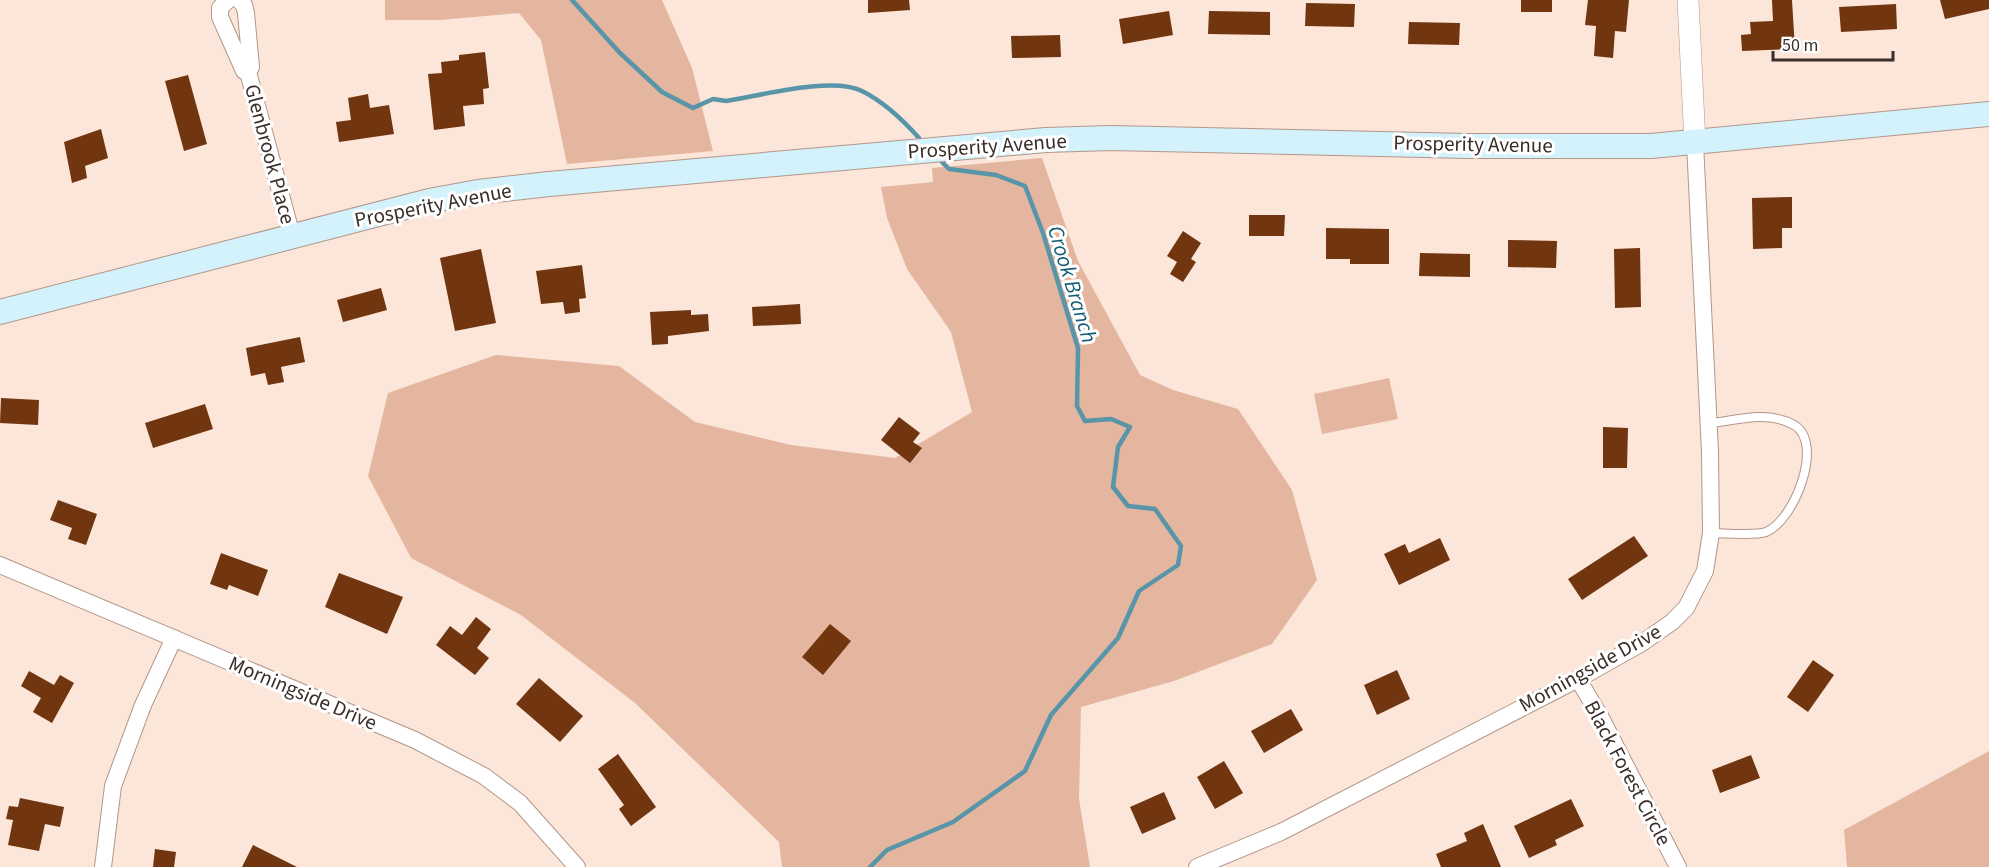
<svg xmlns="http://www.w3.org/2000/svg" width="1989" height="867" viewBox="0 0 1989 867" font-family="'Source Sans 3',sans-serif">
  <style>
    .green { fill: #e4b69f }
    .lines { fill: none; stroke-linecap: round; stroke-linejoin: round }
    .stream { stroke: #5895a9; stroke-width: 4.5 }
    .building { fill: #71350f }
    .service-casing { stroke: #b29789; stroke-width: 10 }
    .minor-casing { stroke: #b29789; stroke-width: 18 }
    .tertiary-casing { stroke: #b29789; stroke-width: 22 }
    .secondary-casing { stroke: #b29789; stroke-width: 26 }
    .service { stroke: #fff; stroke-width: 8 }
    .minor { stroke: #fff; stroke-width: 16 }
    .tertiary { stroke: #fff; stroke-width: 21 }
    .secondary { stroke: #d3f2fc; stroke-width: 24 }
    .labels { text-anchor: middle; stroke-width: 6; stroke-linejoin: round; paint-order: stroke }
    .street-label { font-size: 21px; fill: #392e29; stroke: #fff }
    .water-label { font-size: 22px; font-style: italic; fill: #125d73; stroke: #fff }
  </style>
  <rect width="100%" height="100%" fill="#fce5d9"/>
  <g class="green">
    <path d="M385,0H662L692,68L713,151L567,164L541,40L519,13L440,20H385Z"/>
    <path d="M1042,158L1078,261L1140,375L1173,390L1238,409L1292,490L1317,580L1272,644L1174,681L1081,707L1079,799L1090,867H782L779,842L635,703L521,615L411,558L368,476L388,393L496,355L619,366L695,422L791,445L895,458L972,412L951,332L907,269L887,218L881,187L933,182L932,168Z"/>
    <path d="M1389,378L1398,419L1322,434L1314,394Z"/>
    <path d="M1989,751V867H1847L1844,830Z"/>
  </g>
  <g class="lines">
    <g class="stream">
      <path d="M572,0L620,53L662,92L693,108L713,99L726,101C759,96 832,76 862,91C884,102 903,120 919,138"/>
      <path d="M870,867L887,850L953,822L1025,771L1051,715L1118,638L1139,591L1178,565L1181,546L1155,509L1128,506L1113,487L1118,447L1130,427L1111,419L1085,421L1077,406L1078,348L1043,233L1025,186L996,175L949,169L942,162"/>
    </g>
  </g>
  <g class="building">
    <path d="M868,0H909L910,10L868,13Z"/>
    <rect x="1521" y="0" width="31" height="12"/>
    <path d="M1588,0H1629L1626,32L1615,31L1613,58L1594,56L1596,26L1585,25Z"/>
    <path d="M1772,0H1792L1795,49L1742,51L1741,35L1751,34L1750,22L1773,21Z"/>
    <path d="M1940,0H1989V9L1945,19Z"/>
    <path d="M1306,3L1355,4L1354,27L1305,26Z"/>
    <path d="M1896,4L1897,29L1841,32L1839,7Z"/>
    <path d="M1169,11L1173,35L1123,44L1119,19Z"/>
    <path d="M1209,11L1270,12V35L1208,34Z"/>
    <path d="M1409,22L1460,23L1459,45L1408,44Z"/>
    <path d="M1060,35L1061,57L1012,58L1011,36Z"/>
    <path d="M485,52L489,88L483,89L484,104L463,106L465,126L434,130L428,74L442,73L441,62L459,60V55Z"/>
    <path d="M188,75L207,144L184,151L165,81Z"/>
    <path d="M368,94L370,108L389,105L394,134L339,142L336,122L351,120L348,98Z"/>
    <path d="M101,129L108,158L85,166L87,178L72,183L64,142Z"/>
    <path d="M1792,197V228H1782V248L1753,249L1752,198Z"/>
    <path d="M1249,215H1285L1284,236H1249Z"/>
    <path d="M1326,228L1389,229V264H1350V259H1326Z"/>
    <path d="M1183,231L1201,243L1191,259L1196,262L1183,282L1170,274L1177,262L1167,256Z"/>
    <path d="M1508,240L1557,241L1556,268L1508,267Z"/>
    <path d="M1640,248L1641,307L1615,308L1614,249Z"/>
    <path d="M481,249L496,323L455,331L440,258Z"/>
    <path d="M1420,253L1470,254V277L1419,276Z"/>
    <path d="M582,265L586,298L579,299L580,312L565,314L563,302L541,304L536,271Z"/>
    <path d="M381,288L387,310L343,322L337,300Z"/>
    <path d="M800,304L801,324L753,326L752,307Z"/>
    <path d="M691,310V315L708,314L709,331L668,336V344L652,345L650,312Z"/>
    <path d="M300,337L305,362L281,367L284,382L268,385L265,373L251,376L246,348Z"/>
    <path d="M1,398L39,400L38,425L0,423Z"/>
    <path d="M205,404L213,429L153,448L145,423Z"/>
    <path d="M899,417L920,433L913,442L922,448L910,463L881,440Z"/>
    <path d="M1603,427L1628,428L1627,468H1603Z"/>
    <path d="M58,500L97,514L86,545L68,539L72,528L50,520Z"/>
    <path d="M1634,536L1648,556L1582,600L1568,579Z"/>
    <path d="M1440,538L1450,560L1399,585L1384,554L1405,544L1409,553Z"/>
    <path d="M221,553L268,570L258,596L229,585L227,590L210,584Z"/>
    <path d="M339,573L403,597L387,634L325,607Z"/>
    <path d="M476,617L491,629L477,648L489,658L475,675L436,645L450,626L462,635Z"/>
    <path d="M830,624L851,641L823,675L802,657Z"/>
    <path d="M1813,660L1834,675L1808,712L1787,697Z"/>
    <path d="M1397,670L1410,699L1377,715L1364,685Z"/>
    <path d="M29,671L54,685L60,675L74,683L52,723L33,712L41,698L21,686Z"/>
    <path d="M539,678L583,716L560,742L516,704Z"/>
    <path d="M1291,709L1303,730L1264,753L1251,731Z"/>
    <path d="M618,754L656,807L631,826L619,809L624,805L598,769Z"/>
    <path d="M1751,755L1760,778L1720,793L1712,770Z"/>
    <path d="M1224,761L1243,793L1215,809L1197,777Z"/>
    <path d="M1164,792L1176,819L1142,834L1130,807Z"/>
    <path d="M20,798L64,807L60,827L45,824L39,851L8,845L13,820L6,819L9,806L18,807Z"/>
    <path d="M1571,799L1584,826L1555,840L1557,845L1529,858L1514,826Z"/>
    <path d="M1483,824L1501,867H1441L1436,854L1467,841L1464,833Z"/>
    <path d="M253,845L297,867H242Z"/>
    <path d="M155,849L176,852L174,867H153Z"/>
  </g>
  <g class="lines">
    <defs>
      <path id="service" d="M1708,424C1736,420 1768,410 1794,425C1825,443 1794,521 1766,532C1755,536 1724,533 1711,533"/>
      <g id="minor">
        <path d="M228,0L220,8V17L244,71L248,72L251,67L246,13L244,5L239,0"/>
        <path d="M248,72L292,236"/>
        <path d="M0,565L415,740L484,776L520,803L577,867"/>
        <path d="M1578,679L1600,716L1678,867"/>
        <path d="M103,867L113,786L143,705L174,638"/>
        <path d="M1197,867L1281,832L1578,679L1642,643L1672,622L1686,608L1705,571L1711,533L1710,452L1695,143"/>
      </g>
      <path id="tertiary" d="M1688,0L1695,143"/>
      <path id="secondary" d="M0,312L429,201L478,192L549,184L1046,140L1111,138L1468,146H1651L1989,114"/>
    </defs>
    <use href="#service" class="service-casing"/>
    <use href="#minor" class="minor-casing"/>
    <use href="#tertiary" class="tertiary-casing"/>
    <use href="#secondary" class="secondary-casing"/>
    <use href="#service" class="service"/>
    <use href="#minor" class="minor"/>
    <use href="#tertiary" class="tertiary"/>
    <use href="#secondary" class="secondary"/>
  </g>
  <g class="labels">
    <g class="street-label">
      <text transform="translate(1473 144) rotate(1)" y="7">Prosperity Avenue</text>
      <text transform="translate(987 146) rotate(-4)" y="7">Prosperity Avenue</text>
      <text transform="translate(270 154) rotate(75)" y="7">Glenbrook Place</text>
      <text transform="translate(433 205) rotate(-11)" y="7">Prosperity Avenue</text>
      <text transform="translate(1590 668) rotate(-29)" y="7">Morningside Drive</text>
      <text transform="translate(303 693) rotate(23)" y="7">Morningside Drive</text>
      <text transform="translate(1628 773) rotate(62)" y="7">Black Forest Circle</text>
    </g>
    <g class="water-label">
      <text transform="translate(1073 284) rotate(73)" y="8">Crook Branch</text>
    </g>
  </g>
  <path d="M1773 51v9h120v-9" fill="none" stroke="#392e29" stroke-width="3"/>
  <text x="1782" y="51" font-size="18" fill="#392e29" stroke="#ffffff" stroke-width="4.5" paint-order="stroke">50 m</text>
</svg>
